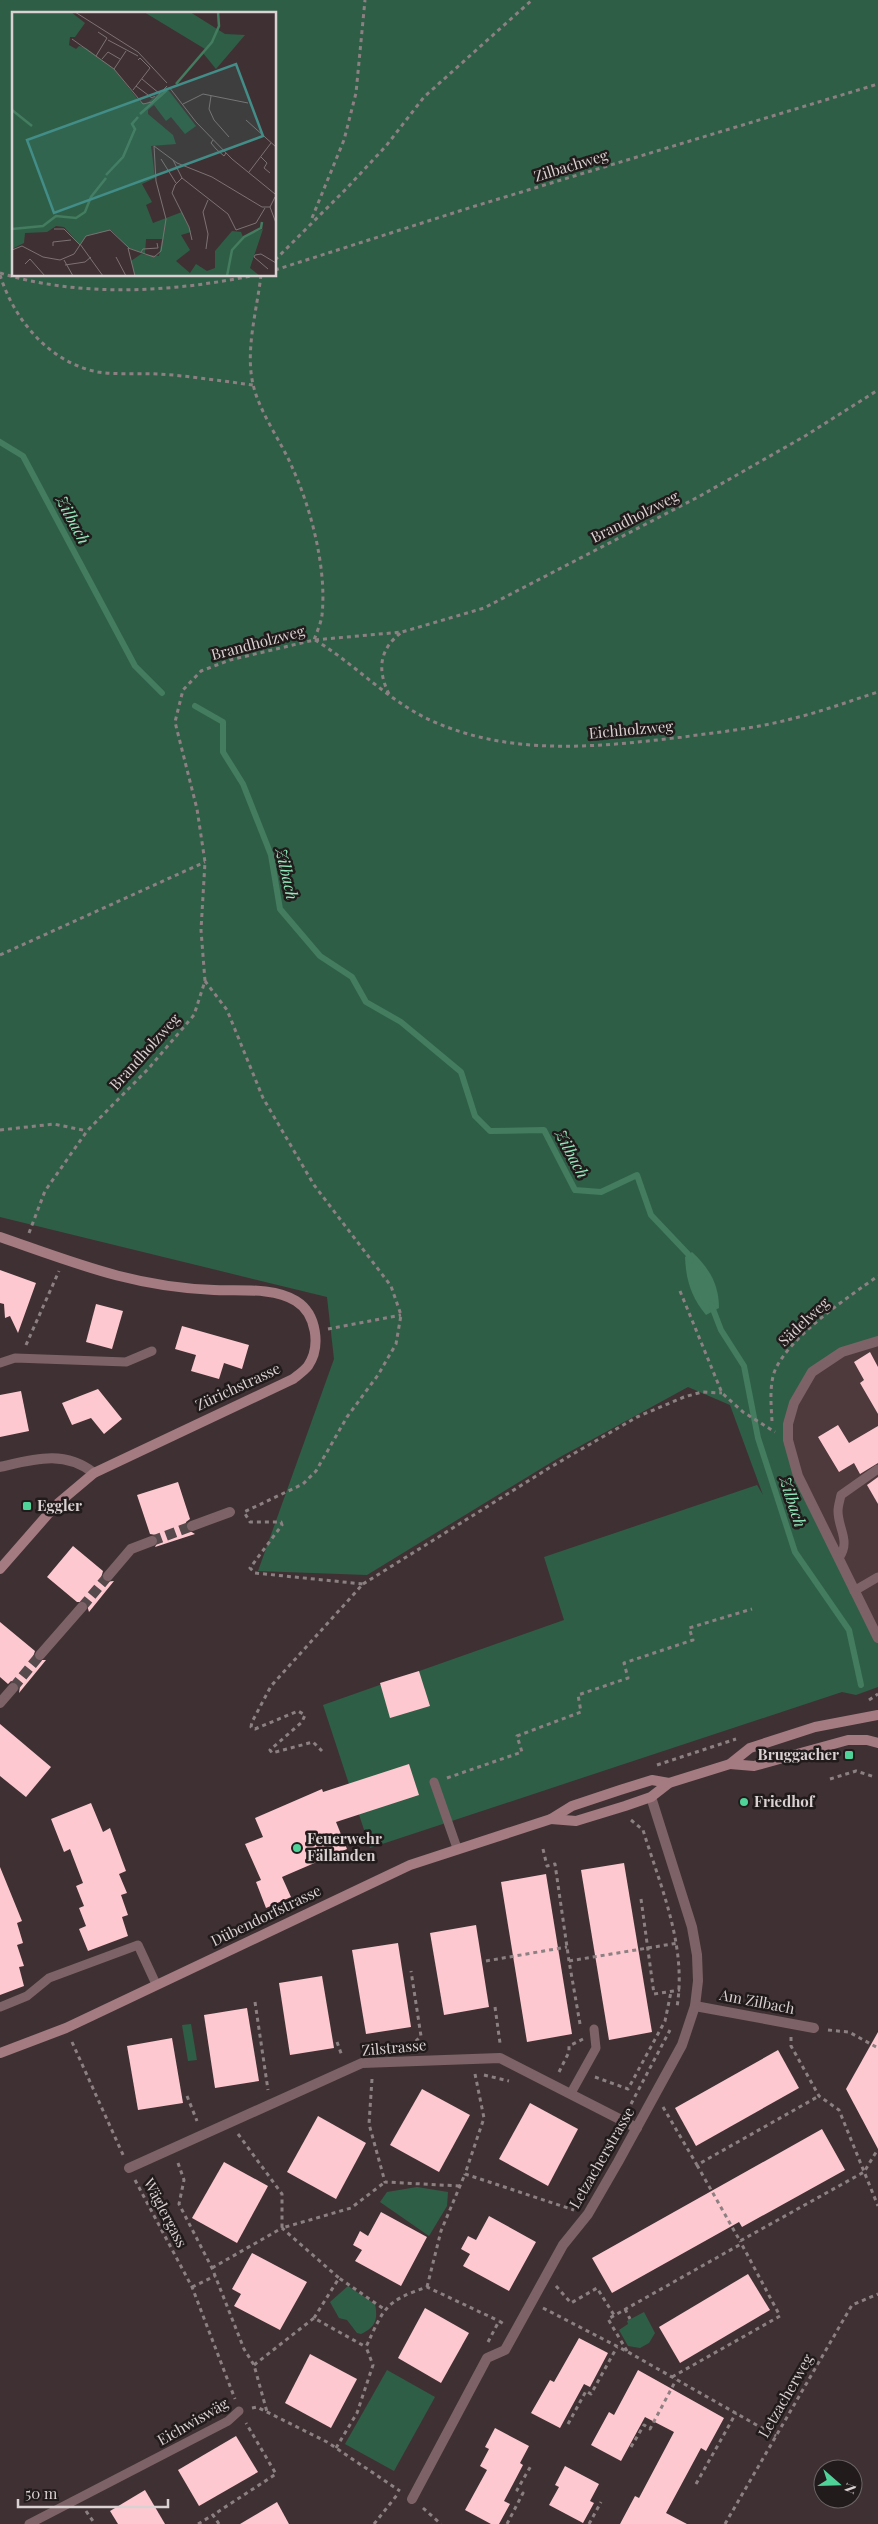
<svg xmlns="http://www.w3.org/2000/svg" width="878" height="2524" viewBox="0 0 878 2524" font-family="'Playfair Display',serif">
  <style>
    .built { fill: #4e3a3d }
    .green { fill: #2f5e47; fill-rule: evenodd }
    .water { fill: #437c5f }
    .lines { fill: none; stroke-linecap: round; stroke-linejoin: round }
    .stream { stroke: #437c5f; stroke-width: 6 }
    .building { fill: #fec8d0 }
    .minor-tunnel { stroke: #56494b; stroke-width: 10; stroke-dasharray: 10 5; stroke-linecap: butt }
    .path { stroke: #8c8082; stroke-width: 3; stroke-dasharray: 4 4; stroke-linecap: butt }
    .service { stroke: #7d6367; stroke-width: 9 }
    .minor { stroke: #7d6367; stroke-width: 10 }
    .secondary { stroke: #a57b82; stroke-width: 10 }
    .poi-dot { fill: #50d398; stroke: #211b1c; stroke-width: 2 }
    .labels { text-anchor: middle; stroke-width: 5; stroke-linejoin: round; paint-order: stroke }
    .street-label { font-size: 15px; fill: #dad1d2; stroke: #211b1c }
    .poi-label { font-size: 15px; font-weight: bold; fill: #dad1d2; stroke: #211b1c; text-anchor: start }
    .water-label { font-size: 16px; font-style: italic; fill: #94ecbe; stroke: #211b1c }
    .inset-river { fill: none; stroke: #437c5f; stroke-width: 2.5 }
    .inset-road { fill: none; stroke: #7d7173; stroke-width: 1 }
    .view { fill: #428d87; fill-opacity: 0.15; stroke: #428d87; stroke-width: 2.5 }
    .inset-edge { fill: none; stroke: #dad1d2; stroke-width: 2.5 }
  </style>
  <rect width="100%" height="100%" fill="#3f3133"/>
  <path class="built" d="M878,1341V1630L798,1476L788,1424L812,1372L842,1352Z"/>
  <g class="green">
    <path d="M0,0H878V1341L842,1352L812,1372L788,1424L798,1476L878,1638V1687L856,1695L842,1692L370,1848L323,1705L564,1620L544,1557L757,1485L763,1495L730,1405L688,1387L560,1457L367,1575L258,1571L334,1359L327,1297L0,1217ZM14,14H275V275H14Z"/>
    <path d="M191,2024L197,2060L188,2061L182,2025Z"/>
    <path d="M417,2187L448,2192L447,2206L429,2236L380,2202L387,2192Z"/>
    <path d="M348,2286L375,2304C378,2319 376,2327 361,2334L357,2333L347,2320L339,2318L330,2302Z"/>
    <path d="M644,2312L655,2333L649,2343L640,2348L628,2346L619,2330L628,2324L627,2321Z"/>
    <path d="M387,2370L435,2397L394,2471L345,2444Z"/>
  </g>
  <path class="water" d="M692,1252C709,1268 719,1284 719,1308L706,1315C691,1297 686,1280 685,1257Z"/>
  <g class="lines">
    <g class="stream">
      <path d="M0,442L23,456L135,666L162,693"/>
      <path d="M195,706L223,722V752L243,784L271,855L280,909L320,956L352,977L366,1002L401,1022L461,1072L475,1116L490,1131L544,1130L575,1190L601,1192L637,1175L651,1215L688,1254L691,1261"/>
      <path d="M711,1304L721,1330L744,1366L758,1438L795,1552L849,1630L861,1685"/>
    </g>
  </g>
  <g class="building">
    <path d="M0,1270L36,1283L18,1333L10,1316L5,1318L4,1304L0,1303Z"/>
    <path d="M96,1304L123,1311L112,1349L86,1342Z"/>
    <path d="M182,1326L249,1345L242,1369L224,1363L219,1379L191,1371L196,1355L175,1349Z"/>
    <path d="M870,1352L878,1367V1414L860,1383L864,1380L854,1362Z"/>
    <path d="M98,1389L122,1419L104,1434L91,1418L72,1425L62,1403Z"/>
    <path d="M21,1391L29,1431L0,1437V1395Z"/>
    <path d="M838,1425L849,1443L878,1426V1463L860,1474L854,1463L839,1472L818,1437Z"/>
    <path d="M878,1477V1504L867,1485Z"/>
    <path d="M178,1482L190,1519L186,1522L185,1528L195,1534L155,1547L159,1539L156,1535L150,1534L137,1495Z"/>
    <path d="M73,1546L103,1571L101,1578L104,1582L114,1581L89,1612L86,1602H77L47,1577Z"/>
    <path d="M0,1622L35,1651L33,1657L36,1660H46L19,1693L20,1686L17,1683L11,1681L8,1684L0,1677Z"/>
    <path d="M419,1671L430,1706L390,1718L380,1683Z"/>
    <path d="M0,1724L51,1767L26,1797L0,1776Z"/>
    <path d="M409,1764L419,1795L336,1822L347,1849L282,1877L291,1897L266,1908L256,1882L261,1880L245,1844L263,1837L255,1818L322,1789L323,1792Z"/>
    <path d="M91,1803L103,1832L110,1828L126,1871L119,1874L127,1893L121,1895L128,1915L122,1917L128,1936L88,1951L79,1929L86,1926L79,1908L84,1906L76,1886L83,1883L70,1849L64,1852L51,1819Z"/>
    <path d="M624,1863L652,2032L609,2040L581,1870Z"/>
    <path d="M0,1867L22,1921L17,1923L23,1943L17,1945L24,1966L19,1967L24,1986L0,1995Z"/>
    <path d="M546,1874L572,2034L527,2042L501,1882Z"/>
    <path d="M476,1925L489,2007L444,2015L430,1933Z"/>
    <path d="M398,1943L411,2027L366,2034L352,1950Z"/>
    <path d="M322,1976L334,2048L290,2055L279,1983Z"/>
    <path d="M247,2008L259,2081L215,2088L204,2015Z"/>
    <path d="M878,2032V2149L846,2089Z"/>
    <path d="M172,2038L183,2103L138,2110L127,2046Z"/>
    <path d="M778,2050L799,2088L696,2146L675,2108Z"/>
    <path d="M422,2089L470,2115L439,2172L390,2145Z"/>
    <path d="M530,2103L578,2129L548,2186L499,2159Z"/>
    <path d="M318,2116L366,2143L336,2199L287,2172Z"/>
    <path d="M822,2129L845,2170L742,2227L739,2222L612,2293L592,2258Z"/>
    <path d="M224,2162L268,2186L237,2243L192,2218Z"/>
    <path d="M381,2212L427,2237L401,2286L355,2261L362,2250L353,2245L360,2231L368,2236Z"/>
    <path d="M489,2216L536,2242L509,2291L463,2266L470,2254L461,2249L468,2236L476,2240Z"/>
    <path d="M252,2253L307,2282L280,2330L234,2306L241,2294L232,2289Z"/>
    <path d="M748,2274L770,2310L680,2363L659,2327Z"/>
    <path d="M425,2308L469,2333L441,2383L398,2358Z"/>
    <path d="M579,2338L608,2353L590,2387L584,2384L560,2428L531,2413L550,2380L554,2382Z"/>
    <path d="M310,2354L357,2379L331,2428L285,2403Z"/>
    <path d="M638,2370L724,2418L706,2451L701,2448L666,2513L687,2524H620L635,2496L639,2498L674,2432L645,2417L621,2461L591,2445L609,2412L614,2415Z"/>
    <path d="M495,2428L529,2446L520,2463L523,2465L504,2501L510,2504L499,2524H491L465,2510L487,2470L480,2466L489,2449L485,2447Z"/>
    <path d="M236,2436L258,2472L199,2506L178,2470Z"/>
    <path d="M565,2466L599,2484L590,2501L594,2503L583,2523L549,2505L559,2487L555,2485Z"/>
    <path d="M145,2490L165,2524H118L110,2511Z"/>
    <path d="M277,2502L289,2524H240Z"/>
  </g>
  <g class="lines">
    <g class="minor-tunnel">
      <path d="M152,1541L192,1526"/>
      <path d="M82,1607L108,1576"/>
      <path d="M13,1688L40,1655"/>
    </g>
    <g class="path">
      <path d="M312,218L344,140L356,93L365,0"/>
      <path d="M275,260L346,189L386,146L424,97L532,0"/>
      <path d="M275,270L472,207L878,84"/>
      <path d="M0,273C82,298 173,292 256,275"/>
      <path d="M0,275C14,320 50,363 98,372C118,375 139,373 159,374C190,376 222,381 253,385"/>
      <path d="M261,275C257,310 245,350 253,384C259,412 281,441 292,467C311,508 327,569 322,615C321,623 317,632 314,640"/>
      <path d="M315,640C355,664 387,700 430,720C511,757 597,747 683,737C720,732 758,728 795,718C823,711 850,701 878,692"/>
      <path d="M389,694C377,670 379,649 402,632"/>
      <path d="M0,955L205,862"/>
      <path d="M205,981L227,1010L263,1098L314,1185L391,1286L401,1315L396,1344L378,1375L347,1417L316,1471L303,1484L244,1512L250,1522H281L282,1525L250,1568L255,1573L363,1584L271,1686L252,1722L251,1727L255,1729L298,1711L305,1715L302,1722L270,1750L272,1753L313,1742L322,1751"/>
      <path d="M0,1130L54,1124L87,1131"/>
      <path d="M29,1233L45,1191L87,1131L149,1068L194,1015L205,981L201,930L205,862L197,809L175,722L183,690L201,671L230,660L314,640L402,632L484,608L700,496L805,436L878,390"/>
      <path d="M680,1291L722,1393L743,1412L775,1432"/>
      <path d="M328,1329L401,1315"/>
      <path d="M26,1345L59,1271"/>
      <path d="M772,1421C771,1405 769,1382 776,1368C793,1334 847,1298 878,1276"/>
      <path d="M363,1584L549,1468L637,1417L684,1397L702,1392L722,1393"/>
      <path d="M869,1700L878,1694"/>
      <path d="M657,1765L736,1739"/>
      <path d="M447,1778L522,1752L517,1736L581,1712L578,1695L628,1678L624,1663L693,1640L689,1628L752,1609"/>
      <path d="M830,1779L856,1771L875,1777"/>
      <path d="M631,1820L643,1830C661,1888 687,1946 677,2007"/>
      <path d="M543,1849L547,1866L555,1864L569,1961"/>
      <path d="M641,1899L654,1994L680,1990"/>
      <path d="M486,1961L567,1947"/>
      <path d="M255,2002L268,2090"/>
      <path d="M495,2007L500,2043"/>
      <path d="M580,2024L569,1961L678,1943"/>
      <path d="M828,2030L849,2032L878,2048"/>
      <path d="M791,2037V2046L819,2096L839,2110L878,2206"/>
      <path d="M72,2042L124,2157"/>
      <path d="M337,2042L342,2056"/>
      <path d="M410,2047L421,2036L411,1971"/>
      <path d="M559,2072L569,2052V2046L583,2039"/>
      <path d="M475,2074L484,2118L465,2174L574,2210"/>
      <path d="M484,2075L509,2081"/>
      <path d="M595,2077L628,2089L665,2021L671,1992"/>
      <path d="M372,2079L369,2124L385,2182L460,2186"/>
      <path d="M187,2096L197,2121"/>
      <path d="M631,2104L670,2030"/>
      <path d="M663,2107L697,2165L819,2096"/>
      <path d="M238,2134L282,2194V2228L351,2208L385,2182"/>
      <path d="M178,2163L184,2180L179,2204L212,2268L244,2349L254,2365L267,2412"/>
      <path d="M697,2165L740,2241L864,2172L878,2149"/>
      <path d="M135,2180L192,2287L235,2399"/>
      <path d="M212,2268L282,2228L339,2278"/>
      <path d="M556,2286L571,2303L597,2288L614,2315"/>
      <path d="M192,2287L215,2276"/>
      <path d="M427,2287L441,2231L465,2174"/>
      <path d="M543,2308L628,2352L776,2436"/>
      <path d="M625,2309L630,2319"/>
      <path d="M314,2318L339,2278L384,2309"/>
      <path d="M488,2342L499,2321L504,2324"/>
      <path d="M627,2351L608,2319L741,2244"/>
      <path d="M254,2365L314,2318L366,2347"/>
      <path d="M672,2377L780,2316L740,2241"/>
      <path d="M252,2408L257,2407L327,2442L400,2491"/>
      <path d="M568,2424L586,2391L591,2394L617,2347"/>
      <path d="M631,2447L644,2425L650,2429L676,2380"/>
      <path d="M336,2448L357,2413L373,2365L366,2347C384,2308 385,2301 427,2287L499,2321"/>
      <path d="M696,2484L736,2413"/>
      <path d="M423,2508L441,2524"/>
      <path d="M86,2511L95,2524"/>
      <path d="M198,2524L213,2515"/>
      <path d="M219,2524L213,2515L276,2474L246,2423"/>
      <path d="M374,2524L397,2495"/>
      <path d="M507,2524L523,2493L517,2490L532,2464"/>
      <path d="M589,2524L601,2502"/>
      <path d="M725,2524L852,2305L878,2294"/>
    </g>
    <g class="service">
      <path d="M0,1363L15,1358L126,1362L152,1351"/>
      <path d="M839,1558C851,1541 838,1529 838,1511C838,1506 840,1500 841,1495L878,1469"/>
      <path d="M854,1591L878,1577"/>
      <path d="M434,1782L457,1848"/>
      <path d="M0,2007L27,1996L49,1978L138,1945L156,1984"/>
      <path d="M571,2093L596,2048L594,2029"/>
      <path d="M29,2524L228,2421L239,2411"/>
    </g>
    <g class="minor">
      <path d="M878,1341L842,1352L812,1372L794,1403L788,1424V1440L798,1476L878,1638"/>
      <path d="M0,1467C35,1459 64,1450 94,1473"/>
      <path d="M192,1526L230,1512"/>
      <path d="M108,1576L131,1549L152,1541"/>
      <path d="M40,1655L82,1607"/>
      <path d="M0,1703L13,1688"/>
      <path d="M695,2006L814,2028"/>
      <path d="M129,2168L362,2063L500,2058L637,2128"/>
      <path d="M412,2499L487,2358L505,2350L563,2245L588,2214L618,2162L682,2045L695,2006L698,1981L697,1955L692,1927L651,1797"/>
    </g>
    <g class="secondary">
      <path d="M0,1237C75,1263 133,1287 214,1290C239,1291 274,1287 296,1301C317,1314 321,1347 308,1366C304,1371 298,1375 293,1379L94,1473L56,1505L0,1569"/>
      <path d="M730,1764L754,1766L848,1740H867L878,1743"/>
      <path d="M551,1819L576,1821L625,1806L651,1797L669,1783L730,1764L750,1748L815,1727L878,1715"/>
      <path d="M0,2053L66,2028L410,1865L551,1819L572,1806L620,1790L652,1780L669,1783"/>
    </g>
  </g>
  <g class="poi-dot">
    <rect x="22" y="1501" width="10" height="10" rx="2.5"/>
    <rect x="844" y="1750" width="10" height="10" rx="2.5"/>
    <circle cx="744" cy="1802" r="5"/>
    <circle cx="297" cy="1848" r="5"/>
  </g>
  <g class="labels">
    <g class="street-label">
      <text transform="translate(571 166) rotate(-17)" y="5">Zilbachweg</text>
      <text transform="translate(635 517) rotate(-27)" y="5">Brandholzweg</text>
      <text transform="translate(258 643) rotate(-15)" y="5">Brandholzweg</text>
      <text transform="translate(631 730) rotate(-5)" y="5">Eichholzweg</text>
      <text transform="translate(145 1052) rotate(-48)" y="5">Brandholzweg</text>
      <text transform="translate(804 1322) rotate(-43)" y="5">Sädelweg</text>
      <text transform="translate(238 1387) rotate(-25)" y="5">Zürichstrasse</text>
      <text transform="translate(266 1916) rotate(-26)" y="5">Dübendorfstrasse</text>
      <text transform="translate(757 2002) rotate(11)" y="5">Am Zilbach</text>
      <text transform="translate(394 2048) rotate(-5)" y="5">Zilstrasse</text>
      <text transform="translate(602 2158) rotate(-60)" y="5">Letzacherstrasse</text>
      <text transform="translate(165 2213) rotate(62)" y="5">Wäglergass</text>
      <text transform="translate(786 2396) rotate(-60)" y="5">Letzacherweg</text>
      <text transform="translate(193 2422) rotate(-30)" y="5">Eichwiswäg</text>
    </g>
    <g class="poi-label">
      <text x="37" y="1511">Eggler</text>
      <text x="839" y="1760" text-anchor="end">Bruggacher</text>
      <text x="754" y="1807">Friedhof</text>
      <text x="307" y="1844">Feuerwehr<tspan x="307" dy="17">Fällanden</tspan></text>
    </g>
    <g class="water-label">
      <text transform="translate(73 520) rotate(62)" y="6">Zilbach</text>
      <text transform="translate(287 874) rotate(77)" y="6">Zilbach</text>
      <text transform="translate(572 1154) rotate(62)" y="6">Zilbach</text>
      <text transform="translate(793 1502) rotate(72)" y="6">Zilbach</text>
    </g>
  </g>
  <g transform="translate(12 12)">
    <rect width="264" height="264" fill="#3f3133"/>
    <path d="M0,0H59L73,11L63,25H58L57,33L64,37L67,34L74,36L102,57L128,90L134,92L154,75L184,114L173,122L159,105L154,109L142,93L136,98V102L161,123L164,132L139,134L143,166L130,172L140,190L134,193L141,211L170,200L179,220L169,223L178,238L164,249L178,261L184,252L195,259L203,256V239L220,219L229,220L231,225L251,217L238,256L248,264H123L119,249L129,242L147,244L150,227H134L133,242L117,236L99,218L74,224L68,233L52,215L44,214L35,220L13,221L12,231L0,237ZM132,0H178L213,22L233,23L204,57L191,41L193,37Z" fill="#2f5e47"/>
    <path class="inset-river" d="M164,72L200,30L207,14L206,0M0,98L20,114M128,102L155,78M94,163L111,145L123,117L120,112L126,105M0,217L31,214L44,204L64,206L73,200L79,185L94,166M215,264L220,238L232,225L249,216L250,210"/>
    <path class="inset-road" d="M63,0L126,40L155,71M60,27L102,57L131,92L140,90L155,74M96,28L126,44M84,44L95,26L86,20M90,47L96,40L108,47M102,57L114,39M130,67L148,82M124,74L140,86L143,84M157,75L184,110L220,147L263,182M121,78L138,56L128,46L126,48M199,84L197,97L202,108L217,125M171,92L191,82L236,91M234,108L264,135M201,128L199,131L204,137L212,144L214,141M249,145L255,151L252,156L258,161M149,147L164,171M161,148L170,166L216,202L224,218L244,211L253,196M237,160L259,131M170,166L163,173L160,181L177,215L180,228M258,195L264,211M42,217H52L68,233M68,232L91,264M41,234V230L59,228M194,237L196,222L191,200L196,188M0,238L10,234L31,245L48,248L62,242L74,224L98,218L117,236M129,240L131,237L146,236L145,231M104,245L114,264M52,248L61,264M13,252L18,247L33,264M53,253L73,250L79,245M256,257L242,245L243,243L249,242L264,251M123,264L116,236L142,245L149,239L154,207L144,169L142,134L165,151L200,165L250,195H258L263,185"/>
    <path class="view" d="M224,52L251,124L42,201L15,128Z"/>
    <rect width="264" height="264" class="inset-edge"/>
  </g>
  <g transform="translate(838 2484) rotate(110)"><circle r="24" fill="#211b1c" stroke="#6b6465"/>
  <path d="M0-4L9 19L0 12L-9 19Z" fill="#50d398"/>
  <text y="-8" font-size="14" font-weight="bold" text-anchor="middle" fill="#dad1d2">N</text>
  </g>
  <path d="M18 2499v8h150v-8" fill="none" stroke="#dad1d2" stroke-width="2.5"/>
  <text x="25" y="2499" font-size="15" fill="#dad1d2" stroke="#211b1c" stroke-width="4" paint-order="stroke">50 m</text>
</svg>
